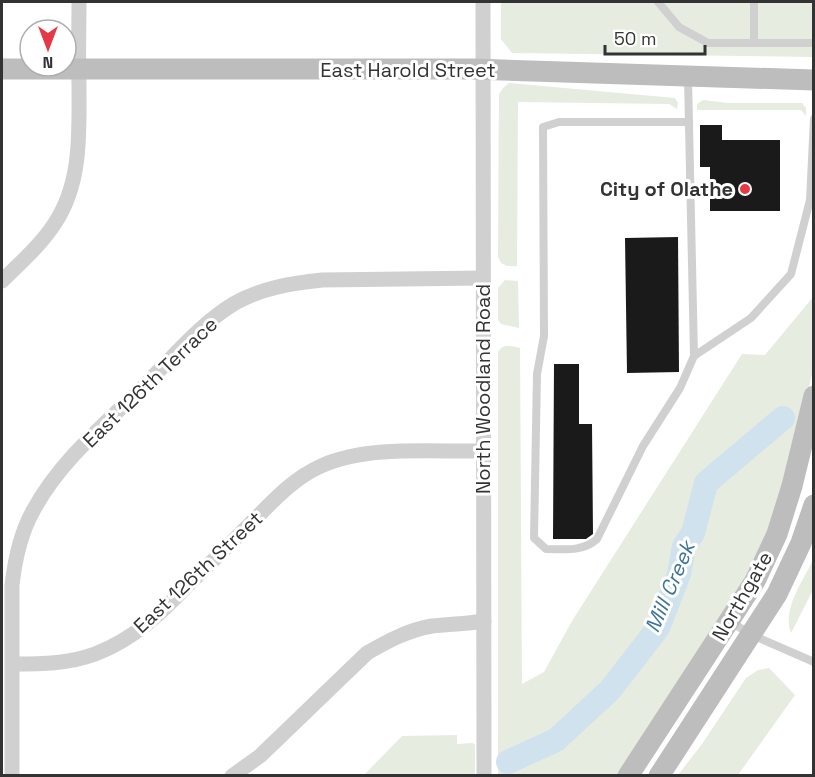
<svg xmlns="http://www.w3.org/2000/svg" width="815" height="777" viewBox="0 0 815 777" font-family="'Space Grotesk',sans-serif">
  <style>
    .green { fill: #e6ecdf }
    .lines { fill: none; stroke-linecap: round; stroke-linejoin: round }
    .river { stroke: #cfe2ee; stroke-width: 24 }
    .building { fill: #1a1a1a }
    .lane { stroke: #d0d0d0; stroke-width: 8 }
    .street { stroke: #d0d0d0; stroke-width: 15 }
    .secondary { stroke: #bdbdbd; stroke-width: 21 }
    .poi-dot { fill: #e63946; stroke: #fff; stroke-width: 2 }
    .labels { text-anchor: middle; stroke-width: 6; stroke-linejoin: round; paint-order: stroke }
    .street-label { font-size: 20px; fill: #333; stroke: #fff }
    .poi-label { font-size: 20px; font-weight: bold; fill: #333; stroke: #fff; text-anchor: end }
    .water-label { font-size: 21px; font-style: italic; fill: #3f7597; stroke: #fff }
  </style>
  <rect width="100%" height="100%" fill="#fff"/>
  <g class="green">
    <path d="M501,2H813V57L512,53L501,39Z"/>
    <path d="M509,83L675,98L678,103L677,109L669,104L518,102L517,266H507L501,263L498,257L499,94L503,88Z"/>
    <path d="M703,100L728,103H802L806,108V116L801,110H697V104Z"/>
    <path d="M505,280L518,281L519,328L501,324L498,320V288Z"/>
    <path d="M813,297V370L787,482L752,572L620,775H498V352C504,343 511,346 520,348L522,684L544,672L572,621L742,354L765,355Z"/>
    <path d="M813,560V590L791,633C782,609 803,581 813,560Z"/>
    <path d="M769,668L795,695L738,775H678L702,744L746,678L758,670Z"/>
    <path d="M457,735V744L473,743L475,745V775H364L402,736Z"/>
  </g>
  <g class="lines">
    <path class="river" d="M508,762L556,740L610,690L658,628L679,574L684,546L693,533L706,483L783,418"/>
  </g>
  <g class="building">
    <path d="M700,125H722V140H780V211H710V167H700Z"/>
    <path d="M678,237L679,372L627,373L625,238Z"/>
    <path d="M554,364H579V424H592L593,534L586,539H553Z"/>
  </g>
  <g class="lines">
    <g class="lane">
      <path d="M658,2L679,27L708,43H814"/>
      <path d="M754,43V2"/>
      <path d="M688,78L694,356L751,318L791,274L810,200L814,119"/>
      <path d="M689,122H559L543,127L544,336L537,374L534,538L546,549C564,549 583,552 597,539L643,446L680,388L694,356"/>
      <path d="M731,622L752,635L814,662"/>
    </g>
    <g class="street">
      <path d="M483,2L484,776"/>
      <path d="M2,281C20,263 41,245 55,223C82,182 79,132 79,85C78,57 79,29 79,2"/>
      <path d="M14,664C41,664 68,664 95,654C135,639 163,611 192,581C213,561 233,541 254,520C274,500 294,478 321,466C368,445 432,452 483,451"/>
      <path d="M12,776V585C15,559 20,534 33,511C59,462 105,424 144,386C173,357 200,324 235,303C262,288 292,283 322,280L483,278"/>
      <path d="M232,776L260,756L367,653C388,641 408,630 432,626C449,624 466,624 484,621"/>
    </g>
    <g class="secondary">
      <path d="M2,69H472L814,80"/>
      <path d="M628,776L755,581L777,534L792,486L814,396"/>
      <path d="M659,776L777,594L801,543L814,505"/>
    </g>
  </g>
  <circle class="poi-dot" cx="745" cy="189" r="6"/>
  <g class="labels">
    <g class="street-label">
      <text x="408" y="77">East Harold Street</text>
      <text transform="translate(150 382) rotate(-44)" y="7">East 126th Terrace</text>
      <text transform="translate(483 389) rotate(-90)" y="7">North Woodland Road</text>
      <text transform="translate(198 572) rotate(-43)" y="7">East 126th Street</text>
      <text transform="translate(742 596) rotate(-60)" y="7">Northgate</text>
    </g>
    <g class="poi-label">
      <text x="733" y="196">City of Olathe</text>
    </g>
    <g class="water-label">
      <text transform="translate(670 587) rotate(-67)" y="7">Mill Creek</text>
    </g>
  </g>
  <rect width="815" height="777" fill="none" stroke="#333333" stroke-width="6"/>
  <g transform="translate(48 48) rotate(180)"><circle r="28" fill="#ffffff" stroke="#adadad" stroke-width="1.5"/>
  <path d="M0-4.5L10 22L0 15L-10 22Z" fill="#e63946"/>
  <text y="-9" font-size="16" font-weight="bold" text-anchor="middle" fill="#333333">N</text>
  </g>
  <path d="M605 45v9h100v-9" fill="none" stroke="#333333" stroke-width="3"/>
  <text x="614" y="45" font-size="18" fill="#333333" stroke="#ffffff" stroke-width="4.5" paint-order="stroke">50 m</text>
</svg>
